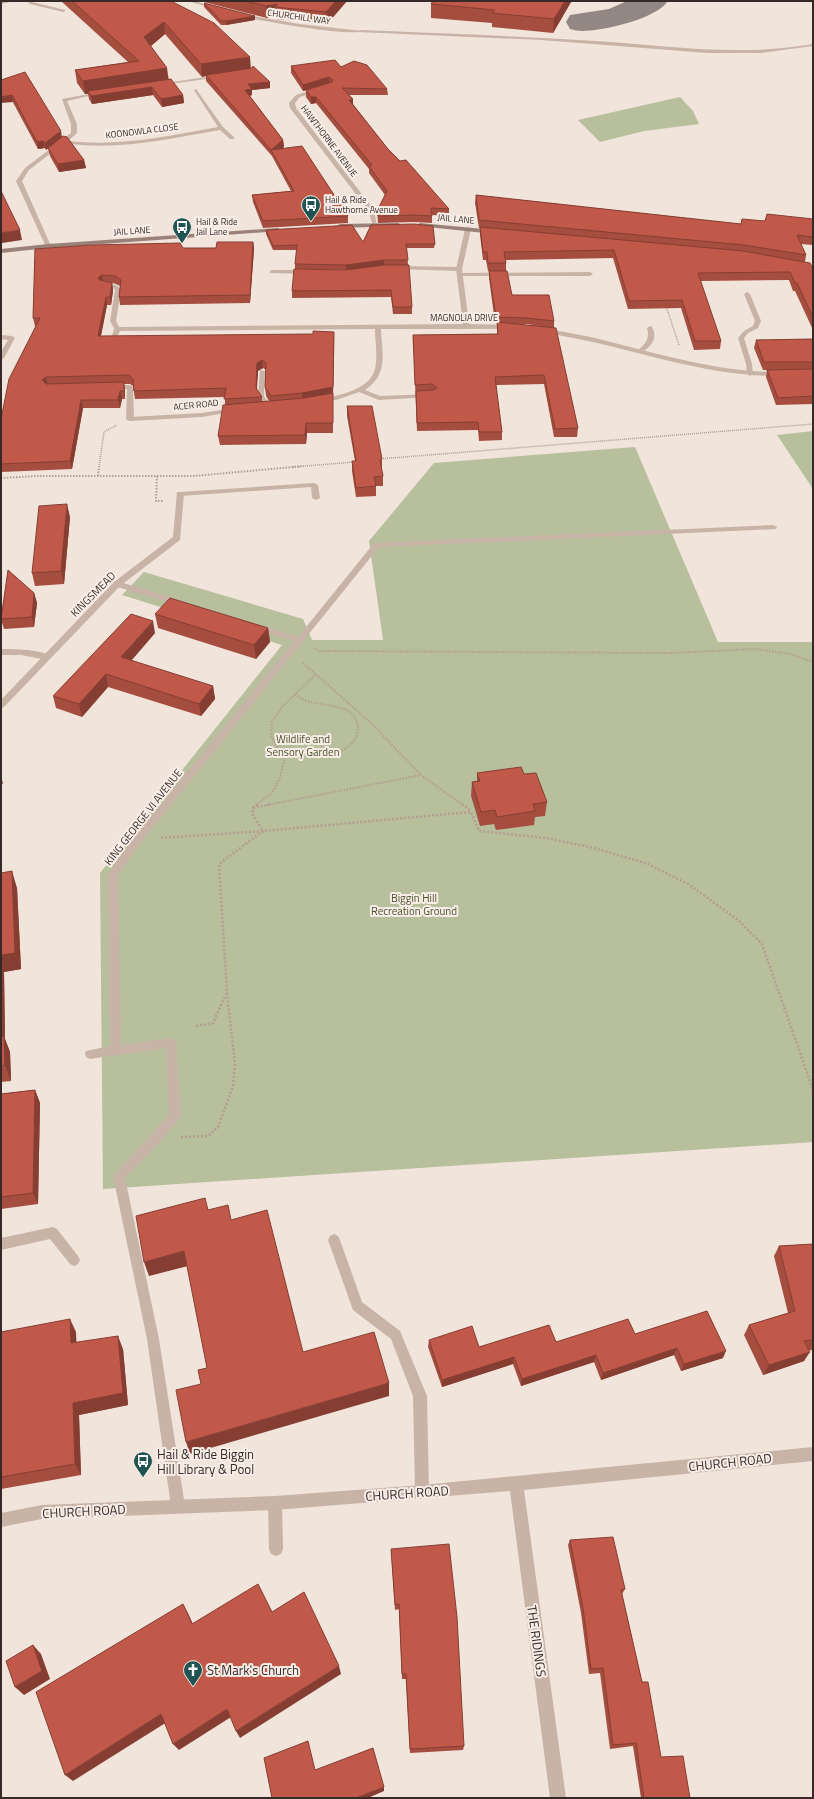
<svg xmlns="http://www.w3.org/2000/svg" width="814" height="1799" viewBox="0 0 814 1799" font-family="'Titillium Web',sans-serif">
  <style>
    .green { fill: #b7bf9c }
    .lines { fill: none; stroke-linecap: round; stroke-linejoin: round }
    .taxiway { fill: #928782; fill-rule: evenodd }
    .path-far2 { stroke: #b49d92; stroke-width: 1.5; stroke-dasharray: 1 1; stroke-linecap: butt }
    .path-far1 { stroke: #b49d92; stroke-width: 2; stroke-dasharray: 1.5 1.5; stroke-linecap: butt }
    .path { stroke: #b49d92; stroke-width: 2.5; stroke-dasharray: 2 2; stroke-linecap: butt }
    .lane { fill: #c8b3a7; fill-rule: evenodd }
    .street { fill: #c8b3a7; fill-rule: evenodd }
    .secondary { fill: #9b8279; fill-rule: evenodd }
    .wall { fill: #a54d3f; fill-rule: evenodd }
    .shaded-wall { fill: #863e33 }
    .building { fill: #c05949; stroke: #863e33 }
    .labels { text-anchor: middle; stroke-width: 4; stroke-linejoin: round; paint-order: stroke }
    .far-street-label { font-size: 9px; fill: #352a28; stroke: #f8eee7 }
    .far-poi-label { font-size: 9px; fill: #352a28; stroke: #f8eee7; text-anchor: start }
    .street-label { font-size: 11px; fill: #352a28; stroke: #f8eee7 }
    .park-label { font-size: 11px; fill: #48522c; stroke: #f8eee7 }
    .near-poi-label { font-size: 13px; fill: #352a28; stroke: #f8eee7; text-anchor: start }
    .near-street-label { font-size: 13px; fill: #352a28; stroke: #f8eee7 }
  </style>
  <rect width="100%" height="100%" fill="#f0e4db"/>
  <g class="green">
    <path d="M680,97L693,111L699,124L644,131L600,142L578,120Z"/>
    <path d="M813,431V489L777,435Z"/>
    <path d="M635,447L718,642H813V1142L103,1189L100,873L282,645L122,595L144,572L303,619L312,640H383L369,541L434,463Z"/>
  </g>
  <g class="lines">
    <path class="taxiway" d="M627,1H668C656,19 603,31 582,31C578,31 574,30 570,29L566,22L570,15L609,9Z"/>
    <g class="path-far2">
      <path d="M666,306L679,345"/>
      <path d="M379,459L813,424"/>
      <path d="M99,467L104,432L117,425"/>
      <path d="M293,467L354,462"/>
    </g>
    <g class="path-far1">
      <path d="M98,476L99,466"/>
      <path d="M157,476L156,501H164"/>
      <path d="M1,478L37,476H194L304,466"/>
      <path d="M314,648L320,651L670,653L755,649L791,654L813,662"/>
      <path d="M303,663L372,724L421,775L463,805"/>
      <path d="M279,751C299,753 328,760 346,748C353,744 358,736 358,728C356,697 311,711 295,694"/>
      <path d="M256,805L272,793L280,778L284,761L271,735L272,722L282,707L315,675"/>
      <path d="M267,805L421,775"/>
    </g>
    <g class="path">
      <path d="M462,804L471,811"/>
      <path d="M253,808L258,804"/>
      <path d="M161,838L263,831L471,812L479,831L546,838L594,848L648,864L688,884L738,920L762,944L813,1090"/>
      <path d="M196,1026L213,1023L226,994"/>
      <path d="M181,1137L208,1136L218,1127L233,1086L235,1064L227,993L219,864L263,831L252,814L253,808L272,804"/>
    </g>
    <g class="lane">
      <path d="M10,1V2L1,4V2Z"/>
      <path d="M32,2L65,10V11L63,12L30,4Z"/>
      <path d="M360,30C439,33 517,36 596,41C671,46 737,57 813,44V46L761,53H708L541,40L358,32Z"/>
      <path d="M397,266L459,267L462,269L459,271L395,269V267Z"/>
      <path d="M272,270H307L310,272L307,274L270,273V271Z"/>
      <path d="M459,273L590,272L593,274L590,276H457V274Z"/>
      <path d="M104,284L116,285L121,289L116,321L120,329L119,330H115L110,321L115,290L113,288L102,287L101,286Z"/>
      <path d="M747,292L750,294L761,321L758,328L748,333L744,338L752,364L753,374L750,376L747,374L746,364L738,338L744,331L753,326L755,321L744,294Z"/>
      <path d="M650,326L652,327C658,338 652,346 642,352H638V350C646,344 650,338 647,328Z"/>
      <path d="M260,370L265,371L264,396L272,408L271,409H267L258,396Z"/>
      <path d="M130,385L133,387L134,419L130,421L126,419L127,389H112L109,387L112,385Z"/>
      <path d="M314,483L318,485L320,498L316,500L312,498L311,487L180,496L176,494L180,492Z"/>
      <path d="M773,525L777,527L776,529L379,547L141,842L118,875L121,1045L171,1038L175,1040L176,1043L181,1116L161,1141L125,1178L159,1339L185,1506L183,1511L178,1513L173,1511L171,1506L147,1339L113,1176L169,1115L166,1048L90,1059L86,1057L85,1054L86,1051L110,1046L108,874L135,836L294,641L254,629L253,627L257,624L298,637L374,543H377Z"/>
      <path d="M114,582H120L184,601L185,603L181,606L178,605L114,586Z"/>
      <path d="M1,649C13,649 43,649 51,657L47,660L21,655H1Z"/>
      <path d="M53,1227L57,1229L78,1256L80,1260L78,1264L74,1266L70,1264L50,1239L1,1250V1238Z"/>
      <path d="M334,1234L338,1236L340,1240L362,1302L400,1331L427,1396L429,1492L427,1497L422,1499L417,1497L415,1492L413,1396L391,1339L353,1310L328,1240L330,1236Z"/>
      <path d="M275,1496L280,1498L282,1503L283,1549L281,1554L276,1556L271,1554L269,1549L268,1503L270,1498Z"/>
    </g>
    <g class="street">
      <path d="M27,1H32L34,3L30,4Z"/>
      <path d="M187,1H194L218,8L216,9Z"/>
      <path d="M241,14L300,24L362,31C350,37 257,20 239,16Z"/>
      <path d="M219,75L221,77L162,85L160,84Z"/>
      <path d="M319,88L321,90L300,97L295,103L296,108L374,210L377,226H373L368,210L290,108L289,103L296,95Z"/>
      <path d="M196,89L223,127L234,137V139H230L220,130C168,139 117,151 64,143L29,170L22,181L51,246L46,247L16,181L25,168L71,133V124L62,99L100,92L102,93L67,101L77,124V133L68,141C119,147 168,136 218,127L194,90Z"/>
      <path d="M468,227L471,229L462,269L469,324L509,325L512,327L509,329H381C382,353 389,374 365,390L380,396L429,394L432,396L431,397L379,400L359,392L336,400L318,402V400C336,395 369,392 375,369C378,357 375,341 375,329L120,331L117,337L112,336L114,329L117,327L463,324L456,269L465,229Z"/>
      <path d="M543,328C559,331 575,334 591,337C653,352 714,372 778,372L781,374L778,376C720,376 666,360 610,346C587,340 564,337 541,331V329Z"/>
      <path d="M1,335L12,336L15,338L4,358L1,360V352L8,340L1,339Z"/>
      <path d="M235,408L238,410L237,411L202,417L130,421L126,419L130,417L202,413Z"/>
      <path d="M177,492H180L184,494L180,540L120,586L4,707L1,708V700L114,582L173,537Z"/>
      <path d="M813,1447V1461L524,1490L566,1798H550L510,1491L275,1510L42,1519L1,1527V1513L42,1505L275,1496L422,1485Z"/>
    </g>
    <g class="secondary">
      <path d="M398,223L400,224V226L340,228L337,226L340,224Z"/>
      <path d="M420,223L494,230L497,232L494,234L418,226V224Z"/>
      <path d="M278,228L280,229V231L48,248L1,253V249L48,244Z"/>
    </g>
  </g>
  <g class="wall">
    <path d="M61,1H171L251,68L270,82V88L252,90V95L250,96L283,140L284,147L282,148L348,216V223L263,228L253,202L252,195L291,191L272,156L206,81V76L202,77L165,34L151,46L168,79L183,95L184,103L162,107L153,95L92,104L89,99L88,94H85L77,83L75,70L128,62Z"/>
    <path d="M200,1H347L327,24L276,19V16L267,18Z"/>
    <path d="M433,1H571V2L553,33L492,27V23L431,18V4Z"/>
    <path d="M204,3L255,20L226,25H221L204,7Z"/>
    <path d="M291,66L341,67L387,89L388,95H348L353,104L388,149L449,209V216L432,215V223L414,222L378,223L377,211L385,195L369,173V169L316,103L311,104L306,97V90L303,91L291,73Z"/>
    <path d="M1,80L62,137L84,160L86,168L59,172L50,156L48,148L46,150L45,148L38,149Z"/>
    <path d="M476,195L741,224L765,221L813,219V245L801,244L806,255L805,262L813,269V330L795,291H793L789,280L700,281L721,341L720,349L694,350L681,308L628,309L613,258L506,260V271H488L486,260H483L480,235V228H479L475,203Z"/>
    <path d="M266,230L363,242L435,244L434,248H407L408,265L346,270L295,269V264L297,250H273L266,234Z"/>
    <path d="M253,242L254,249L250,303L120,305L119,297L120,286L116,284L112,283L113,291L111,305H107L101,336L334,340L333,395V433H307L306,444L220,445L218,436L225,405V397L135,399L133,386L130,384H124L125,391V399H122L120,408H83L72,469L1,472V419L36,326H35L33,318L35,249L216,248ZM263,368L266,370L265,387L266,396L269,401L262,402V397L257,389L258,371Z"/>
    <path d="M384,265L412,307V314H393L391,297L292,298V291L346,270Z"/>
    <path d="M489,271L512,295L554,321V328L578,428L577,437H554L544,384L496,385L502,432V440L479,441L478,430L417,431L413,335L497,334V323H495L489,278ZM514,324H526L541,326Z"/>
    <path d="M813,339V404L776,405L766,377L767,370H763L754,348L756,340Z"/>
    <path d="M347,406L382,459V469H381L383,476V486H376V496L356,497L352,471V461H355L347,416Z"/>
    <path d="M70,517L64,584L35,586L32,573Z"/>
    <path d="M34,593L37,603L34,627L4,629L1,619Z"/>
    <path d="M155,614L268,628L270,642L256,659L158,628Z"/>
    <path d="M155,633L131,661L213,686L215,699L201,716L108,687L82,717L56,708L53,696Z"/>
    <path d="M477,773L524,774L547,802L545,816L535,817L534,825L496,830L494,824L480,826L471,796L472,782L477,781Z"/>
    <path d="M1,873L17,888L21,969L4,972L5,1039L10,1052L11,1081L1,1082Z"/>
    <path d="M35,1090L40,1103L38,1204L1,1209V1094Z"/>
    <path d="M813,1244V1350H809L804,1361L763,1375L744,1335L749,1325L788,1313L774,1256L779,1246Z"/>
    <path d="M1,1332H76V1342L123,1349L128,1405L79,1415L81,1475L1,1489Z"/>
    <path d="M635,1334L723,1358L681,1371L674,1355L601,1380L594,1362L521,1386L513,1364L442,1387L428,1347L429,1340L479,1347L556,1342Z"/>
    <path d="M570,1540L625,1589L622,1594L642,1682L661,1757L690,1798H641L633,1746L610,1749L600,1673L589,1674L581,1613L568,1545Z"/>
    <path d="M391,1549L464,1746L463,1750L410,1753L406,1679H402L399,1609L395,1610Z"/>
  </g>
  <g class="shaded-wall">
    <path d="M336,1H347L327,24L326,12Z"/>
    <path d="M565,1H571V2L553,33L554,19Z"/>
    <path d="M278,4L275,7L276,16L267,18L266,6Z"/>
    <path d="M255,16V20L226,25V21Z"/>
    <path d="M164,22L165,34L146,50L144,37Z"/>
    <path d="M250,57L251,70L206,75V76L202,77L201,64Z"/>
    <path d="M167,68L169,82L88,91V94H85L83,81Z"/>
    <path d="M329,77L330,84L303,91V85Z"/>
    <path d="M270,82V88L252,90V95L246,96L245,90L248,84Z"/>
    <path d="M152,87L153,95L92,104L91,96Z"/>
    <path d="M12,95L13,102L1,103V97Z"/>
    <path d="M183,95L184,103L162,107L161,99Z"/>
    <path d="M311,97H316V103L311,104Z"/>
    <path d="M353,99V106L349,100Z"/>
    <path d="M61,131L62,138L46,150L45,143Z"/>
    <path d="M283,140L284,147L274,155L271,150Z"/>
    <path d="M43,141L45,148L38,149L37,142Z"/>
    <path d="M84,160L86,168L59,172L58,164Z"/>
    <path d="M20,230L22,240L2,243L1,237V233Z"/>
    <path d="M253,242L254,249L250,303V295Z"/>
    <path d="M384,260V265L346,270V265Z"/>
    <path d="M102,275L103,283L100,286L98,278Z"/>
    <path d="M112,283L113,291L111,305L110,297Z"/>
    <path d="M106,297L107,305L99,345L98,336Z"/>
    <path d="M334,332V340L333,395V433V423L302,401V393Z"/>
    <path d="M262,360L263,368L258,371L256,396V388L257,363Z"/>
    <path d="M46,377L48,386L42,380Z"/>
    <path d="M124,382L125,391V399L124,391Z"/>
    <path d="M120,391L122,399L120,408L118,400Z"/>
    <path d="M81,400L83,408L72,469L70,461Z"/>
    <path d="M306,423L307,433L306,444L305,435Z"/>
    <path d="M67,504L70,517L64,584L61,571Z"/>
    <path d="M34,593L37,603L34,627L32,617Z"/>
    <path d="M153,621L155,633L123,670L121,657Z"/>
    <path d="M268,628L270,642L256,659L254,645Z"/>
    <path d="M106,674L108,687L82,717L79,704Z"/>
    <path d="M213,686L215,699L201,716L199,704Z"/>
    <path d="M1,777L3,783L1,786Z"/>
    <path d="M12,871L17,888L21,969L4,972L5,1039L10,1052L11,1081L5,1065L1,1042V955Z"/>
    <path d="M35,1090L40,1103L38,1204L33,1193Z"/>
    <path d="M184,1251L188,1266L149,1276L144,1262Z"/>
    <path d="M70,1319L76,1332L77,1355L71,1343Z"/>
    <path d="M118,1336L123,1349L128,1405L79,1415L81,1475L75,1464L73,1403Z"/>
    <path d="M677,1348L674,1355L601,1380L603,1373Z"/>
    <path d="M726,1351L723,1358L681,1371L684,1364Z"/>
    <path d="M810,1352L804,1361L763,1375L769,1365Z"/>
    <path d="M596,1355L594,1362L521,1386L522,1379Z"/>
    <path d="M514,1357L513,1364L442,1387V1380Z"/>
    <path d="M389,1383V1396L190,1454L186,1442Z"/>
    <path d="M183,1604L188,1613L197,1633L192,1624Z"/>
    <path d="M33,1645L41,1654L50,1679L24,1695L15,1687Z"/>
    <path d="M339,1666L341,1674L240,1738L236,1731Z"/>
    <path d="M227,1709L231,1717L179,1750L173,1744Z"/>
    <path d="M161,1714L167,1722L73,1781L65,1775Z"/>
    <path d="M384,1787V1791L368,1798H356Z"/>
  </g>
  <g class="building">
    <path d="M72,1H171L214,23L250,57L201,64L164,22L144,37L167,68L83,81L75,70L139,61Z"/>
    <path d="M245,1H336L326,12L275,7L278,4L266,6Z"/>
    <path d="M433,1H565L554,19L492,13L495,10L431,4Z"/>
    <path d="M204,3L255,16L226,21H221Z"/>
    <path d="M335,60L341,67L354,61L367,65L387,89L342,88L353,99L349,100L388,149L400,161L406,160L449,209L431,208L432,216L414,215L378,216L377,211L387,191L369,166L372,165L316,97H311L306,90L332,82L333,80L329,77L303,85L291,66Z"/>
    <path d="M253,66L270,82L248,84L252,89L245,90L283,140L271,150L302,146L348,216L263,221L252,195L294,191L271,150L206,75L252,68Z"/>
    <path d="M25,72L61,131L45,143L43,141L37,142L12,95L1,97V80Z"/>
    <path d="M171,79L183,95L161,99L152,87L91,96L88,91Z"/>
    <path d="M63,136L67,137L84,160L58,164L48,148Z"/>
    <path d="M1,191L20,230L1,233Z"/>
    <path d="M476,195L741,224L742,219L765,221L767,214L813,219V237L797,235L806,255L744,245L479,220Z"/>
    <path d="M414,224L433,226L435,244H406L408,260H384L346,265L295,264L297,245L273,246L266,230L352,225L363,242L371,225Z"/>
    <path d="M480,227L743,251L810,263L813,269V317L797,283H795L790,272L698,273L721,341H695L682,300L629,301L614,250L504,252L506,263H488L487,252H483Z"/>
    <path d="M217,242H253L250,295L119,297L121,280L115,276L102,275L98,278L100,280L112,283L110,297H106L98,336L313,334V331L334,332L333,387L302,393L271,396L265,387L266,363L262,360L257,363L256,388L262,397L224,399L226,388L134,391L133,379L129,375L46,377L42,380L46,384L124,382V391H120L118,400H81L70,461L1,464V419L9,379L40,318H33L35,249L91,245L180,243L183,248H216Z"/>
    <path d="M384,265H409L412,307H393L391,290L292,291L294,269L346,270Z"/>
    <path d="M489,271H507L512,295H549L554,321L527,318L496,317Z"/>
    <path d="M497,322L556,328L578,428L555,429L544,375L495,377L502,432H479L478,422L417,423L416,391L434,390L437,388L432,384L415,385L413,335L498,334Z"/>
    <path d="M813,339V362H764L756,340Z"/>
    <path d="M813,369V396L778,398L767,370Z"/>
    <path d="M333,393V423H306L305,435L218,436L223,405L304,398Z"/>
    <path d="M347,406H372L382,459L380,460L383,476L374,477L376,486L356,488L352,461H356Z"/>
    <path d="M67,504L61,571L32,573L39,506Z"/>
    <path d="M8,570L34,593L32,617L1,619Z"/>
    <path d="M170,598L268,628L254,645L155,614Z"/>
    <path d="M131,614L153,621L121,657L213,686L199,704L106,674L79,704L53,696Z"/>
    <path d="M521,767L524,774L536,773L547,802L533,804L535,811L497,817L495,810L481,812L472,782L480,781L477,773Z"/>
    <path d="M12,871L15,953L1,955V873Z"/>
    <path d="M4,1036L5,1065L1,1066V1037Z"/>
    <path d="M35,1090L33,1193L1,1197V1094Z"/>
    <path d="M205,1198L208,1210L228,1205L231,1220L267,1210L303,1352L374,1332L389,1383L186,1442L176,1390L201,1384L198,1370L207,1368L184,1251L144,1262L136,1216Z"/>
    <path d="M813,1244V1340L804,1341L810,1352L769,1365L749,1325L795,1311L779,1246Z"/>
    <path d="M707,1311L726,1351L684,1364L677,1348L603,1373L596,1355L522,1379L514,1357L442,1380L429,1340L472,1326L479,1347L549,1325L556,1342L628,1319L635,1334Z"/>
    <path d="M70,1319L71,1343L118,1336L123,1393L73,1403L75,1464L1,1477V1332Z"/>
    <path d="M613,1537L625,1589L621,1590L642,1682H648L661,1757L683,1756L690,1798H644L636,1743L613,1745L603,1668L591,1669L583,1608L570,1540Z"/>
    <path d="M449,1544L457,1617L464,1746L410,1749L406,1674H402L399,1604L395,1605L391,1549Z"/>
    <path d="M258,1584L272,1612L304,1592L339,1666L236,1731L227,1709L173,1744L161,1714L65,1775L36,1692L183,1604L192,1624Z"/>
    <path d="M33,1645L42,1671L15,1687L6,1661Z"/>
    <path d="M308,1741L315,1770L373,1748L384,1787L356,1798H272L264,1758Z"/>
  </g>
  <defs>
    <symbol id="bus-pin" viewBox="-11 -11 22 30"><path d="M0 17L-7.5 6A9.5 9.5 0 1 1 7.5 6Z" fill="#1f5452" stroke="#f8eee7"/><path d="M-5-6H5V4H4V6H2V4H-2V6H-4V4H-5ZM-3.5-4V0h7V-4ZM-3.5 1.2v1.5H-2V1.2ZM2 1.2v1.5H3.5V1.2Z" fill="#fff"/></symbol>
    <symbol id="church-pin" viewBox="-11 -11 22 30"><path d="M0 17L-7.5 6A9.5 9.5 0 1 1 7.5 6Z" fill="#1f5452" stroke="#f8eee7"/><path d="M-1.2-6h2.4v3.5h3.3v2.4h-3.3V6h-2.4V-.1h-3.3v-2.4h3.3Z" fill="#fff"/></symbol>
  </defs>
  <g fill-rule="evenodd">
    <use href="#bus-pin" x="300" y="194" width="22" height="30"/>
    <use href="#bus-pin" x="171" y="216" width="22" height="30"/>
    <use href="#bus-pin" x="132" y="1450" width="22" height="30"/>
    <use href="#church-pin" x="182" y="1659" width="22" height="30"/>
  </g>
  <g class="labels">
    <g class="far-street-label">
      <text transform="translate(299 17) rotate(8)" y="3">CHURCHILL WAY</text>
      <text transform="translate(142 131) rotate(-7)" y="3">KOONOWLA CLOSE</text>
      <text transform="translate(329 141) rotate(53)" y="3">HAWTHORNE AVENUE</text>
      <text transform="translate(456 219) rotate(5)" y="3">JAIL LANE</text>
      <text transform="translate(132 231) rotate(-4)" y="3">JAIL LANE</text>
      <text x="464" y="321">MAGNOLIA DRIVE</text>
      <text transform="translate(196 405) rotate(-6)" y="3">ACER ROAD</text>
    </g>
    <g class="far-poi-label">
      <text x="325" y="203">Hail &amp; Ride<tspan x="325" dy="10">Hawthorne Avenue</tspan></text>
      <text x="196" y="225">Hail &amp; Ride<tspan x="196" dy="10">Jail Lane</tspan></text>
    </g>
    <g class="street-label">
      <text transform="translate(93 594) rotate(-45)" y="4">KINGSMEAD</text>
      <text transform="translate(143 817) rotate(-52)" y="4">KING GEORGE VI AVENUE</text>
    </g>
    <g class="park-label">
      <text x="303" y="743">Wildlife and<tspan x="303" dy="13">Sensory Garden</tspan></text>
      <text x="414" y="902">Biggin Hill<tspan x="414" dy="13">Recreation Ground</tspan></text>
    </g>
    <g class="near-poi-label">
      <text x="157" y="1459">Hail &amp; Ride Biggin<tspan x="157" dy="15">Hill Library &amp; Pool</tspan></text>
      <text x="207" y="1675">St Mark's Church</text>
    </g>
    <g class="near-street-label">
      <text transform="translate(730 1462) rotate(-6)" y="5">CHURCH ROAD</text>
      <text transform="translate(407 1493) rotate(-4)" y="5">CHURCH ROAD</text>
      <text transform="translate(84 1511) rotate(-3)" y="5">CHURCH ROAD</text>
      <text transform="translate(537 1641) rotate(82)" y="5">THE RIDINGS</text>
    </g>
  </g>
  <rect width="814" height="1799" fill="none" stroke="#352a28" stroke-width="4"/>
</svg>
